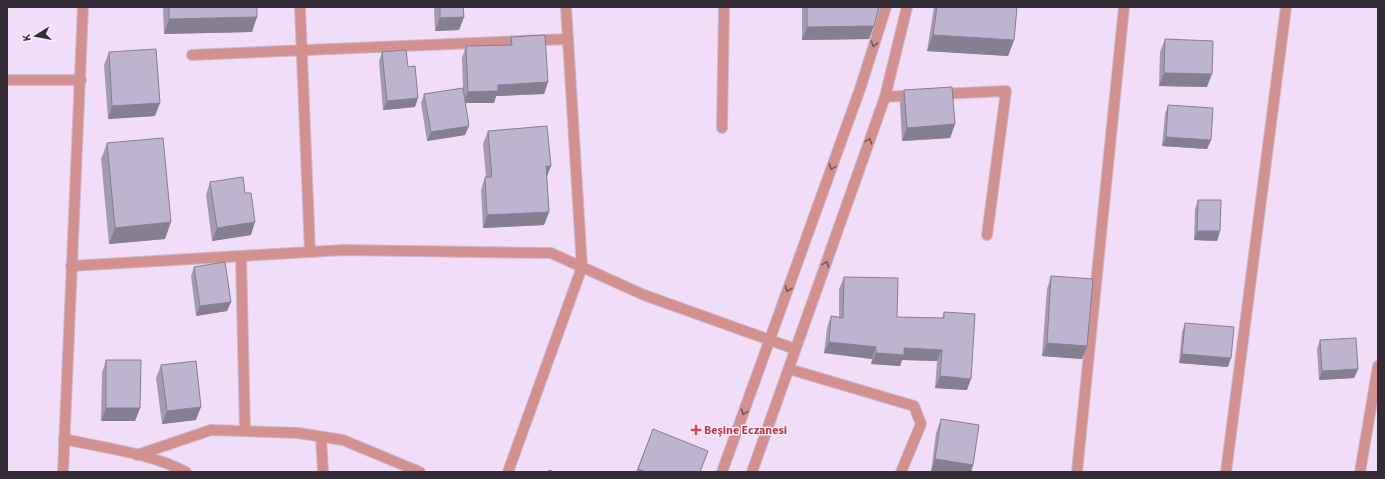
<svg xmlns="http://www.w3.org/2000/svg" width="1385" height="479" viewBox="0 0 1385 479" font-family="'Source Sans 3',sans-serif">
  <style>
    .lines { fill: none; stroke-linecap: round; stroke-linejoin: round }
    .minor-casing { stroke: #cbb9d0; stroke-width: 12 }
    .tertiary-casing { stroke: #cbb9d0; stroke-width: 12 }
    .minor { stroke: #d2918e; stroke-width: 10 }
    .tertiary { stroke: #d2918e; stroke-width: 10 }
    .wall { fill: #a49bb2 }
    .shaded-wall { fill: #867e91 }
    .building { fill: #bfb4cf; stroke: #867e91 }
    .oneway { stroke: #735459 }
    .health-dot { fill: #e0444e; stroke: #faeefd; stroke-width: 1.5 }
    .labels { text-anchor: middle; stroke-width: 3; stroke-linejoin: round; paint-order: stroke }
    .health-label { font-size: 12px; font-weight: bold; fill: #be3a42; stroke: #faeefd; text-anchor: start }
  </style>
  <rect width="100%" height="100%" fill="#f1ddf7"/>
  <g class="lines">
    <defs>
      <g id="minor">
        <path d="M300,7L310,252"/>
        <path d="M192,55L568,39"/>
        <path d="M7,80H81"/>
        <path d="M939,94L1006,91L987,235"/>
        <path d="M885,97L915,95"/>
        <path d="M722,128L724,7"/>
        <path d="M241,256L245,431"/>
        <path d="M71,266L343,250L551,253L644,295L795,349"/>
        <path d="M789,369L914,406L921,424L901,472"/>
        <path d="M321,437L323,472"/>
        <path d="M64,439C104,448 150,453 186,472"/>
        <path d="M137,455L211,430L298,433L343,440L420,472"/>
        <path d="M508,472L582,267L566,7"/>
        <path d="M1077,472L1124,7"/>
        <path d="M1226,472L1286,7"/>
        <path d="M1360,472L1378,366"/>
      </g>
      <g id="tertiary">
        <path d="M63,472L83,7"/>
        <path d="M722,472L860,89L886,7"/>
        <path d="M752,472L885,97L907,7"/>
      </g>
    </defs>
    <use href="#minor" class="minor-casing"/>
    <use href="#tertiary" class="tertiary-casing"/>
    <use href="#minor" class="minor"/>
    <use href="#tertiary" class="tertiary"/>
  </g>
  <g class="wall">
    <path d="M163,7H257L252,32L164,34Z"/>
    <path d="M434,7H463L464,17L459,30L435,31Z"/>
    <path d="M802,7H880L869,39L802,40Z"/>
    <path d="M934,7H1017L1014,40L1008,56L927,51Z"/>
    <path d="M511,37L548,82L544,94L496,96L494,103H465V135L427,141L421,103L424,94L463,90L462,58L466,46L508,45Z"/>
    <path d="M1165,39L1207,87L1159,86L1160,52Z"/>
    <path d="M109,52L155,116L108,119L104,65Z"/>
    <path d="M382,52L408,67L415,107L383,110L379,61Z"/>
    <path d="M904,90L955,124L950,138L902,141L900,103Z"/>
    <path d="M1168,105L1211,140L1207,149L1162,146L1165,114Z"/>
    <path d="M488,131L547,178L549,212L544,225L483,228L481,190L485,177H486L483,144Z"/>
    <path d="M107,143L165,239L109,244L101,159Z"/>
    <path d="M210,182L251,235L212,241L206,195Z"/>
    <path d="M1198,200L1220,231L1217,241L1194,240L1195,209Z"/>
    <path d="M194,267L231,302L227,311L196,316L191,276Z"/>
    <path d="M1051,276L1082,359L1042,356L1047,289Z"/>
    <path d="M844,277L897,317L942,318L944,312L967,390L935,388L937,361L902,360L900,366L871,364L872,359L824,353L827,328L831,316L839,317V289Z"/>
    <path d="M1185,323L1228,367L1179,363L1182,332Z"/>
    <path d="M1320,340L1358,369L1354,378L1319,380L1317,349Z"/>
    <path d="M106,360L140,408L135,421H101L102,373Z"/>
    <path d="M161,365L196,420L162,424L156,378Z"/>
    <path d="M941,419L973,465L971,472H931L936,433Z"/>
    <path d="M653,429L701,472H636Z"/>
  </g>
  <g class="shaded-wall">
    <path d="M257,17L252,32L164,34L169,19Z"/>
    <path d="M464,17L459,30L435,31L440,18Z"/>
    <path d="M874,26L869,39L802,40L807,27Z"/>
    <path d="M933,35L1014,40L1008,56L927,51Z"/>
    <path d="M1164,73L1212,74L1207,87L1159,86Z"/>
    <path d="M548,82L544,94L496,96L494,103H463L468,92L498,85Z"/>
    <path d="M418,98L415,107L383,110L387,101Z"/>
    <path d="M160,103L155,116L108,119L112,106Z"/>
    <path d="M955,124L950,138L902,141L907,128Z"/>
    <path d="M469,126L465,135L427,141L431,132Z"/>
    <path d="M1166,137L1211,140L1207,149L1162,146Z"/>
    <path d="M546,166H551L546,179Z"/>
    <path d="M549,212L544,225L483,228L487,215Z"/>
    <path d="M171,222L165,239L109,244L115,228Z"/>
    <path d="M255,222L251,235L212,241L217,228Z"/>
    <path d="M1197,231H1220L1217,241L1194,240Z"/>
    <path d="M231,302L227,311L196,316L200,306Z"/>
    <path d="M829,342L876,347L872,359L824,353Z"/>
    <path d="M1047,343L1087,346L1082,359L1042,356Z"/>
    <path d="M904,348L942,350L937,361L902,360L900,366L871,364L876,353Z"/>
    <path d="M1182,354L1231,358L1228,367L1179,363Z"/>
    <path d="M1358,369L1354,378L1319,380L1322,371Z"/>
    <path d="M940,376L971,379L967,390L935,388Z"/>
    <path d="M201,407L196,420L162,424L167,411Z"/>
    <path d="M106,408H140L135,421H101Z"/>
    <path d="M935,459L973,465L971,472H931Z"/>
  </g>
  <g class="building">
    <path d="M169,7H257V17L169,19Z"/>
    <path d="M440,7H463L464,17L440,18Z"/>
    <path d="M807,7H878V11L874,26L807,27Z"/>
    <path d="M937,7H1017L1014,40L933,35Z"/>
    <path d="M545,35L548,82L498,85V91L468,92L466,46L512,45L511,37Z"/>
    <path d="M1165,39L1213,41L1212,74L1164,73Z"/>
    <path d="M156,49L160,103L112,106L109,52Z"/>
    <path d="M406,50L408,67L415,66L418,98L387,101L382,52Z"/>
    <path d="M952,87L955,124L907,128L904,90Z"/>
    <path d="M463,88L469,126L431,132L424,94Z"/>
    <path d="M1168,105L1213,108L1211,140L1166,137Z"/>
    <path d="M547,126L551,166H546L549,212L487,215L485,177H492L488,131Z"/>
    <path d="M163,138L171,222L115,228L107,143Z"/>
    <path d="M243,177L245,193H251L255,222L217,228L210,182Z"/>
    <path d="M1198,200H1221L1220,231H1197Z"/>
    <path d="M225,262L231,302L200,306L194,267Z"/>
    <path d="M1051,276L1093,279L1087,346L1047,343Z"/>
    <path d="M844,277L898,278L897,317L944,318V312L975,314L971,379L940,376L942,350L904,348V355L876,353V347L829,342L831,316L843,318Z"/>
    <path d="M1185,323L1234,327L1231,358L1182,354Z"/>
    <path d="M1356,338L1358,369L1322,371L1320,340Z"/>
    <path d="M106,360H141L140,408H106Z"/>
    <path d="M196,361L201,407L167,411L161,365Z"/>
    <path d="M941,419L979,425L973,465L935,459Z"/>
    <path d="M653,429L708,451L700,472H646L638,469Z"/>
    <path d="M549,470L555,472H548Z"/>
  </g>
  <defs><path id="oneway-chevron" d="M-2-3.5L2.5 0L-2 3.5" fill="none" stroke-width="1.6" stroke-linecap="round" stroke-linejoin="round"/></defs>
  <g class="oneway">
    <use href="#oneway-chevron" transform="translate(874 44) rotate(107)"/>
    <use href="#oneway-chevron" transform="translate(869 141) rotate(-70)"/>
    <use href="#oneway-chevron" transform="translate(832 167) rotate(110)"/>
    <use href="#oneway-chevron" transform="translate(826 264) rotate(-70)"/>
    <use href="#oneway-chevron" transform="translate(788 289) rotate(110)"/>
    <use href="#oneway-chevron" transform="translate(744 412) rotate(110)"/>
  </g>
  <path class="health-dot" d="M694 424h4v4h4v4h-4v4h-4v-4h-4v-4h4z"/>
  <g class="labels">
    <g class="health-label">
      <text x="704" y="434">Beşine Eczanesi</text>
    </g>
  </g>
  <rect width="1385" height="479" fill="none" stroke="#332b35" stroke-width="16"/>
  <g transform="translate(36 36) rotate(259)" stroke="#faeefd" stroke-width="3" paint-order="stroke">
  <path d="M0-3L7 15L0 10L-7 15Z" fill="#332b35"/>
  <text y="-6" font-size="11" font-weight="bold" text-anchor="middle" fill="#332b35">K</text>
  </g>
</svg>
